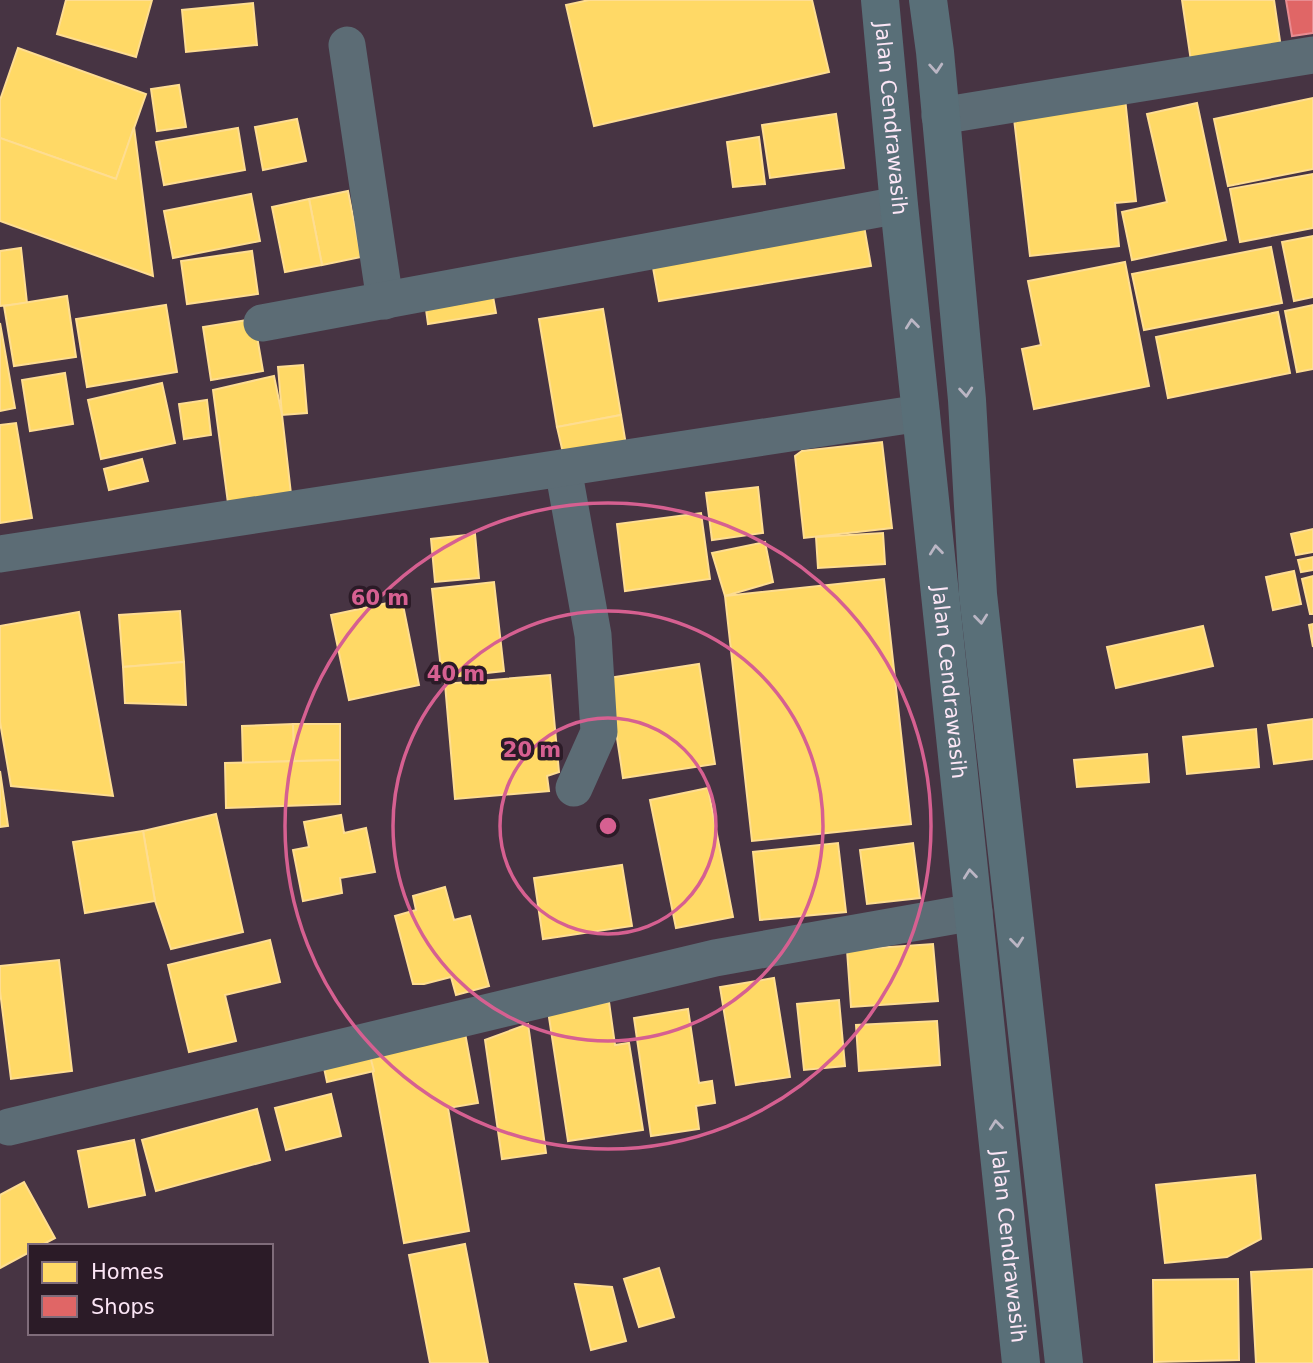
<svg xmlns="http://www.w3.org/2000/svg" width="1313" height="1363" viewBox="0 0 1313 1363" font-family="'DejaVu Sans',sans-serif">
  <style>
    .homes { fill: #ffd966; stroke: #fedd91; stroke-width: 2 }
    .shops { fill: #e06666; stroke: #e88c91; stroke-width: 2 }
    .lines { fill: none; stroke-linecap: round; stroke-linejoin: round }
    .street { stroke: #5c6c75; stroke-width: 37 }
    .secondary { stroke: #596f78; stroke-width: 38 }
    .oneway { stroke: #bbb6c4 }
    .ring { fill: none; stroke: #d66091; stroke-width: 3.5 }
    .labels { text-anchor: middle; stroke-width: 7; stroke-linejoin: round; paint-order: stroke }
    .street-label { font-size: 21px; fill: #fce6f6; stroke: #2b1b27 }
    .centre { fill: #d66091; stroke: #2b1b27; stroke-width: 3.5 }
    .ring-label { font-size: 21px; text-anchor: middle; font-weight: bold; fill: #d66091; stroke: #2b1b27; stroke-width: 7; stroke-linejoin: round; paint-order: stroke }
  </style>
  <rect width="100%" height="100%" fill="#473443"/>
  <g class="homes">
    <path d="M66,0H152L136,57L57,34Z"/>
    <path d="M589,0H812L829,72L594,126L566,5Z"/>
    <path d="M1182,0H1274L1281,48L1191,61Z"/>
    <path d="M253,3L257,45L186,52L182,10Z"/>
    <path d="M18,48L146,94L116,179L0,138V100Z"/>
    <path d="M179,85L186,127L157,131L151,89Z"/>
    <path d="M1125,98L1136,201L1115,203L1119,246L1030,256L1013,110Z"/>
    <path d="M1313,98V169L1228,186L1214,119Z"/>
    <path d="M1197,103L1226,240L1132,260L1122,212L1167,202L1147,114Z"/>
    <path d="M836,114L844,168L770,178L762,125Z"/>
    <path d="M297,119L306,161L263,170L255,127Z"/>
    <path d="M134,127L153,276L0,221V138L116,179Z"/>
    <path d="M238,128L245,170L164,185L156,142Z"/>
    <path d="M759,137L765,184L733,187L727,142Z"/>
    <path d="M1313,174V228L1240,242L1230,189Z"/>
    <path d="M348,191L361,257L322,265L309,199Z"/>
    <path d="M251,194L260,241L173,258L164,211Z"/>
    <path d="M309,199L322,265L285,272L272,207Z"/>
    <path d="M864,226L871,266L659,301L652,262Z"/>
    <path d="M1313,236V297L1294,301L1282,242Z"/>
    <path d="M1271,247L1282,303L1144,330L1132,274Z"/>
    <path d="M21,248L27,303L0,306V251Z"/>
    <path d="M252,251L258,294L187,304L181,261Z"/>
    <path d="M1125,262L1149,386L1034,409L1022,349L1041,345L1028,281Z"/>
    <path d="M492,291L496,313L428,324L425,302Z"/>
    <path d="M67,296L76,357L14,366L4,306Z"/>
    <path d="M166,305L177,372L87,387L76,319Z"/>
    <path d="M1313,305V369L1297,372L1285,311Z"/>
    <path d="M603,309L621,415L557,427L539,319Z"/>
    <path d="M1278,312L1290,373L1168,398L1156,337Z"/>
    <path d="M254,319L263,371L211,380L203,327Z"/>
    <path d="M0,323L15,408L0,411Z"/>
    <path d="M303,365L307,413L282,415L278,367Z"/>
    <path d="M65,373L73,424L30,431L22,380Z"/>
    <path d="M274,376L282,415L291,494L228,503L213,390Z"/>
    <path d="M162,383L175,443L101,459L88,400Z"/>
    <path d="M207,400L211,435L184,439L179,404Z"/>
    <path d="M621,415L626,445L563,453L557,427Z"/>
    <path d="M16,423L32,518L0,523V425Z"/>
    <path d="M882,442L892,528L804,538L795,456L802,451Z"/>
    <path d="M142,459L148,481L109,490L104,469Z"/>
    <path d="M758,487L763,533L712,540L706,493Z"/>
    <path d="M701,513L710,579L625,591L617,524Z"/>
    <path d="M1313,529V552L1296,555L1291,534Z"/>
    <path d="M883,533L885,564L818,568L816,537Z"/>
    <path d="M475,534L479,578L435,582L431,539Z"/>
    <path d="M765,542L773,582L725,596L712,553Z"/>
    <path d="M1313,557V570L1301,572L1298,560Z"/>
    <path d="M1294,571L1301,604L1273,610L1266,577Z"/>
    <path d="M1313,576V614H1310L1302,579Z"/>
    <path d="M884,579L911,824L752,841L725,596Z"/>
    <path d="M494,582L504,671L442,678L432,589Z"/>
    <path d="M402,600L419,685L349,700L331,615Z"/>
    <path d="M180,611L184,662L123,667L119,615Z"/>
    <path d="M79,612L113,796L11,786L0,722V626Z"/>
    <path d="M1313,624V647L1309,625Z"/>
    <path d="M1203,626L1213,666L1116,688L1107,647Z"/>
    <path d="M184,662L186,705L125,703L123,667Z"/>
    <path d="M699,664L715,764L623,778L608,678Z"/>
    <path d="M550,675L559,772L547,776L549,791L455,799L445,684Z"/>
    <path d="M1313,719V759L1274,764L1268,725Z"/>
    <path d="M293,724H340V760L294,761Z"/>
    <path d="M293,724L294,761L243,763L242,726Z"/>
    <path d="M1256,729L1259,767L1187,774L1183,737Z"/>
    <path d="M1147,754L1149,782L1077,787L1074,760Z"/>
    <path d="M340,760V804L226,808L225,763Z"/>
    <path d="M0,771L8,826L0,827Z"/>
    <path d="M708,788L733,917L676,928L650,800Z"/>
    <path d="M216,814L243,932L171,949L155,901L143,831Z"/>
    <path d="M341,815L344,833L366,828L375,872L340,878L342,893L303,901L293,850L309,847L304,822Z"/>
    <path d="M143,831L155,901L85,913L73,842Z"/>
    <path d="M838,843L846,912L760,920L753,852Z"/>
    <path d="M913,843L920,898L867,904L860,850Z"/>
    <path d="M622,865L632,926L543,939L534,878Z"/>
    <path d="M445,887L454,920L470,916L489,986L456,995L451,977L424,984H413L395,916L416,910L413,896Z"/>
    <path d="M270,940L280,982L225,995L236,1041L189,1052L168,965Z"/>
    <path d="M933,944L938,1001L851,1007L847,950Z"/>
    <path d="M59,960L72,1071L11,1079L0,991V966Z"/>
    <path d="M774,978L790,1077L736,1085L720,987Z"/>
    <path d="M839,1000L845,1066L804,1070L797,1004Z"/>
    <path d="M609,1002L615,1045L629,1043L643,1130L568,1141L548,1011Z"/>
    <path d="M688,1009L699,1083L712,1081L715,1103L696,1106L699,1129L651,1136L634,1018Z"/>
    <path d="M937,1021L940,1065L859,1071L856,1025Z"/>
    <path d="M528,1024L546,1153L502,1159L485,1040Z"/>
    <path d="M465,1033L478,1103L448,1108L469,1231L404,1243L369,1052Z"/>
    <path d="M369,1052L374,1071L327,1082L323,1063Z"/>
    <path d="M331,1094L341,1136L286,1150L275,1108Z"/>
    <path d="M257,1109L270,1160L156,1191L142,1140Z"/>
    <path d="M134,1140L145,1195L89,1207L78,1151Z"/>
    <path d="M1255,1175L1261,1239L1227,1257L1165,1263L1156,1185Z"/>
    <path d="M24,1182L55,1238L40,1246H30V1252L0,1268V1195Z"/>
    <path d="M465,1244L488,1363H430L409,1255Z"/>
    <path d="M659,1268L674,1317L639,1327L624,1279Z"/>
    <path d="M1313,1269V1363H1256L1251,1272Z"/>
    <path d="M1238,1279L1239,1360L1154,1362L1153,1280Z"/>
    <path d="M575,1284L612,1287L626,1341L591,1350Z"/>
  </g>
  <path class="shops" d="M1286,0H1313V33L1292,36Z"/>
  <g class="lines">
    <g class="street">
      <path d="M347,45L385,301"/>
      <path d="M940,116L1313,55"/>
      <path d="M262,323L899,205"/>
      <path d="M563,468L593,635L599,732L574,788"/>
      <path d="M0,554L921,413"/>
      <path d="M9,1127L715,958L974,912"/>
    </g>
    <g class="secondary">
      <path id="s1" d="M880,0L899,205L1021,1363"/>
      <path d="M928,0L935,52L967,400L978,594L1064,1363"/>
    </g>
  </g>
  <defs><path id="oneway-chevron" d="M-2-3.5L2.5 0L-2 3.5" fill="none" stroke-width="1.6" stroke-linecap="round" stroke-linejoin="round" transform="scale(1.75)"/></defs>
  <g class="oneway">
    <use href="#oneway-chevron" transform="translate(936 68) rotate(86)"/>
    <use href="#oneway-chevron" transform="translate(912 324) rotate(-96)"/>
    <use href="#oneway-chevron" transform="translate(966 392) rotate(85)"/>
    <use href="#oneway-chevron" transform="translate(936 550) rotate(-96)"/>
    <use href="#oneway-chevron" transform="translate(981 619) rotate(84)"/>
    <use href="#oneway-chevron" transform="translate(970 874) rotate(-96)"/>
    <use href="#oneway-chevron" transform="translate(1017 942) rotate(84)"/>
    <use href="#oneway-chevron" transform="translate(996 1125) rotate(-96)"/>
  </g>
  <g class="ring">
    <circle cx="608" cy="826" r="108"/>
    <circle cx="608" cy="826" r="215"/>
    <circle cx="608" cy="826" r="323"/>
  </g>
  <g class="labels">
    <g class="street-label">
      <text dy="7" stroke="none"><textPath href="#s1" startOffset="119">Jalan Cendrawasih</textPath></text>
      <text dy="7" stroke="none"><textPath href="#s1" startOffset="686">Jalan Cendrawasih</textPath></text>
      <text dy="7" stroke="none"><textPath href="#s1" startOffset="1253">Jalan Cendrawasih</textPath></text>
    </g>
  </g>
  <circle cx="608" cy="826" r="10" class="centre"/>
  <g class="ring-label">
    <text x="380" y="605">60 m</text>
    <text x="456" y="681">40 m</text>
    <text x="532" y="757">20 m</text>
  </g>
  <rect x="28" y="1244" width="245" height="91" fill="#2b1b27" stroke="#7f6c7a" stroke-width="2"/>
  <rect x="42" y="1262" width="35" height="21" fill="#ffd966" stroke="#7f6c7a" stroke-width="2"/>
  <text x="91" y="1279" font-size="21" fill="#fce6f6">Homes</text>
  <rect x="42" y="1296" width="35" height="21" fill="#e06666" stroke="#7f6c7a" stroke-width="2"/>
  <text x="91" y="1314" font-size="21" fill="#fce6f6">Shops</text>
</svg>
